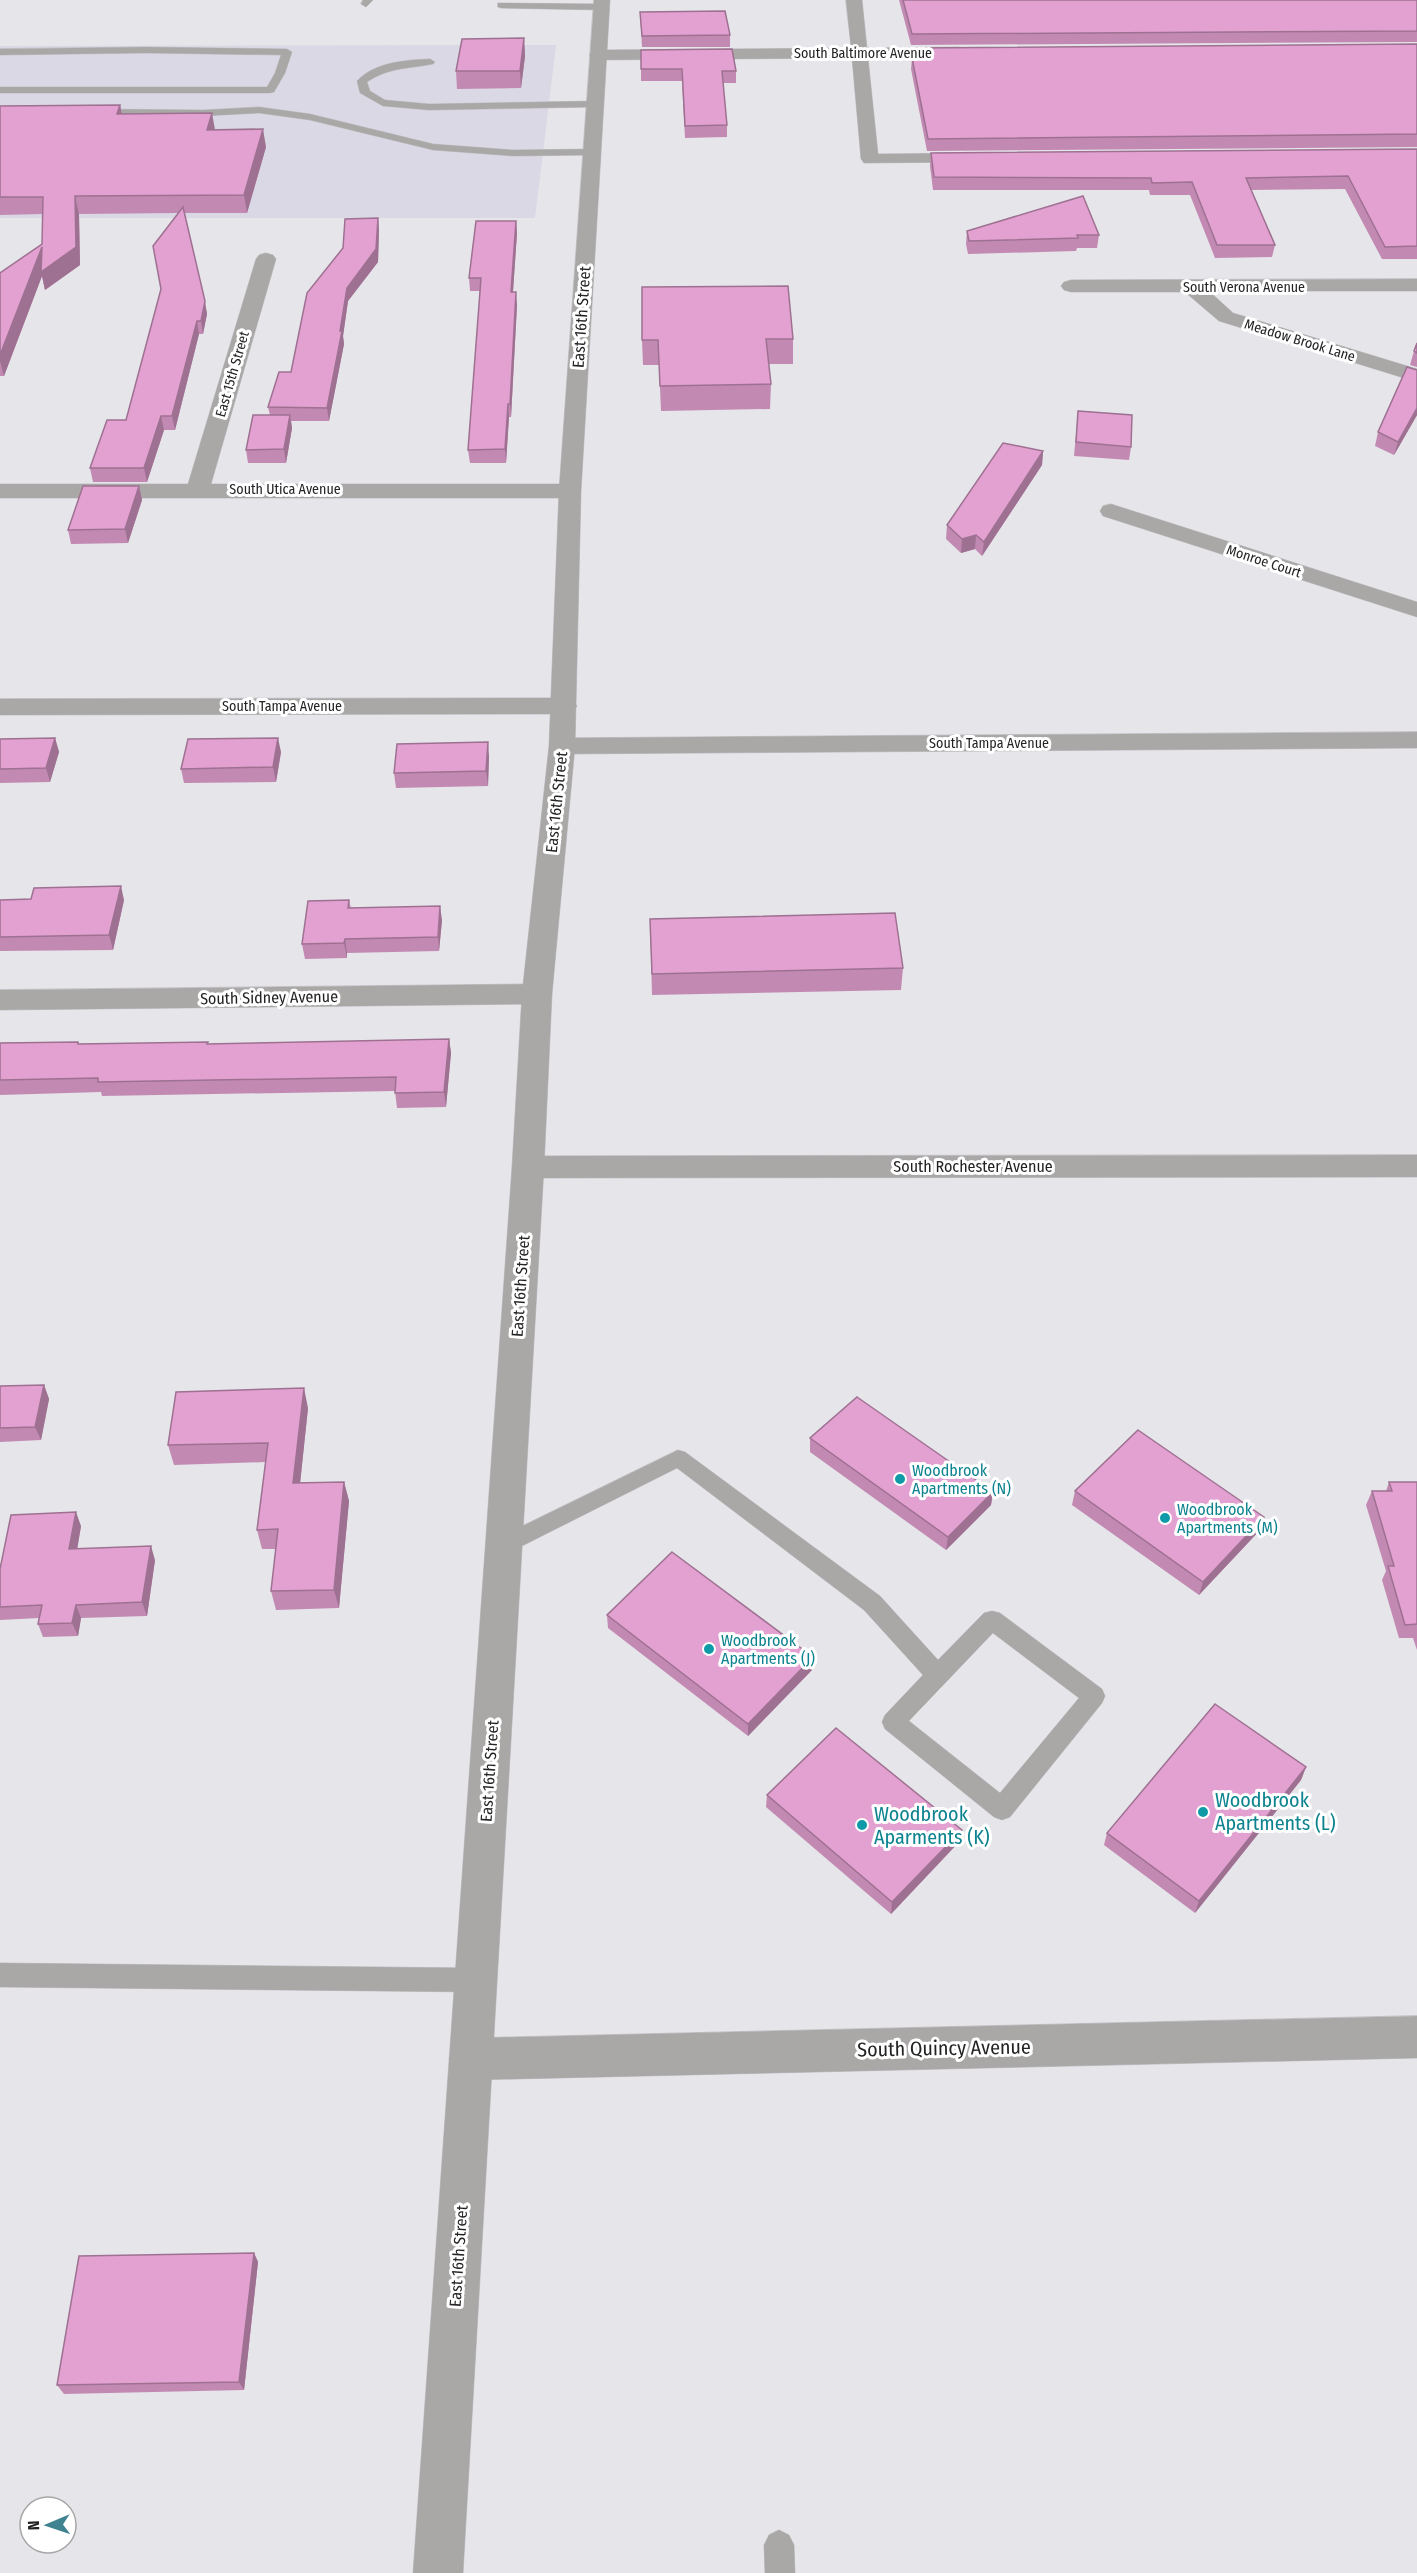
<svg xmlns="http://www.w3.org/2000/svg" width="1417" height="2573" viewBox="0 0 1417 2573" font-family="'Fira Sans Condensed',sans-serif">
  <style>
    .built { fill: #d9d8e4 }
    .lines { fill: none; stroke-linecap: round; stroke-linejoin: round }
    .service-casing { stroke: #c3c2c7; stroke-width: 1 }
    .minor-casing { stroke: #c3c2c7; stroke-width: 1 }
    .tertiary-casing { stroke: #c3c2c7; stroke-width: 1 }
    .service { fill: #aaa8a7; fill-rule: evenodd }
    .minor { fill: #aaa8a7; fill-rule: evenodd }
    .tertiary { fill: #aaa8a7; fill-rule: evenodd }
    .wall { fill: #c28ab3 }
    .shaded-wall { fill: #9e7192 }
    .building { fill: #e2a1d0; stroke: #9e7192; stroke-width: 1.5 }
    .culture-dot { fill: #0f9aa8; stroke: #fff; stroke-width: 2 }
    .labels { text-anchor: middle; stroke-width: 6; stroke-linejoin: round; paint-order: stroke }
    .far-street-label { font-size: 14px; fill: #232325; stroke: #fff }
    .street-label { font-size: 16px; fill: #232325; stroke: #fff }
    .culture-label { font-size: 16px; fill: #0d838f; stroke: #fff; text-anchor: start }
    .near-culture-label { font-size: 20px; fill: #0d838f; stroke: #fff; text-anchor: start }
    .near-street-label { font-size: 20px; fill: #232325; stroke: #fff }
  </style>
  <rect width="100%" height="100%" fill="#e6e5ea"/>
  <path class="built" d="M556,45L535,218H0V46Z"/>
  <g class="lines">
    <defs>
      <g id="service">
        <path d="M363,0H373L366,7L361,4Z"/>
        <path d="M498,3L601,4L606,7L601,10L501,8L498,7Z"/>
        <path d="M146,47L287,49L292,52L285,73L274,92L270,93H0V87H267L275,73L281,55L146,53L0,55V49Z"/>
        <path d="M430,59L435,62L433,64C409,69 389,67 367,82L370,91L385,100L429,104L595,101L600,104L595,107L429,110L383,106L360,93L357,81C375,62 405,60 430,59Z"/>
        <path d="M259,107L310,114L433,144L513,150L591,149L596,152L591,155L513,156L433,150L310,120L259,113L203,116L94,115L89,112L94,109L203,110Z"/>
        <path d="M678,1450L685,1452L880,1596L938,1660L984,1613L992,1611L1000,1613L1102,1689L1105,1696L1102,1703L1010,1817L1002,1820L994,1817L885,1729L882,1722L885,1715L923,1675L864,1610L677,1468L512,1551L504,1554L496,1551L493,1545L496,1539ZM993,1633L1079,1698L1000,1793L909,1721Z"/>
        <path d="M0,1963L475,1968L484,1971L487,1980L484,1989L475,1992L0,1987Z"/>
        <path d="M779,2530L789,2535L794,2545L795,2573H765L764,2545L769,2535Z"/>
      </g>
      <g id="minor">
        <path d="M846,0H862L867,48L959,47L967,52L959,57L868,58L878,154L974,153L980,154L983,158L980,162L864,163L861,159L852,58L597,60L589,55L597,50L851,48Z"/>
        <path d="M266,253L273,255L276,259L211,484H570L578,486L581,491L578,496L570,498H0V484H188L256,259L259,255Z"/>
        <path d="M1417,279V291H1209L1233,313L1417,369V382L1219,321L1185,292H1071L1064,290L1061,286L1064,282L1071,280Z"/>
        <path d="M1111,504L1417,602V617L1103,516L1100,511L1103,506Z"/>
        <path d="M564,698L573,701L577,706L573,711L564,714L0,715V699Z"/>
        <path d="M1417,732V748L562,754L553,751L549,746L553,741L562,738Z"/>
        <path d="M537,984L547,987L552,994L547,1001L537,1004L0,1010V990Z"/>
        <path d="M1417,1155V1177L528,1178L517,1175L512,1167L517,1159L528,1156Z"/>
        <path d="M1417,2016V2058L471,2080L456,2074L449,2059L456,2044L471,2038Z"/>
      </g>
      <path id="tertiary" d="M594,0H610L581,491L575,746L552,994L544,1167L463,2573H413L512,1167L522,994L549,746L559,491Z"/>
    </defs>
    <use href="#service" class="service-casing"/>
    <use href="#minor" class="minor-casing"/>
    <use href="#tertiary" class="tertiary-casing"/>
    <use href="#service" class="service"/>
    <use href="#minor" class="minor"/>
    <use href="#tertiary" class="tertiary"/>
  </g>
  <g class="wall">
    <path d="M899,0H1417V42L911,45Z"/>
    <path d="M640,12L730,35V47H642Z"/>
    <path d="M524,38L525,56L521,88L457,89L456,71Z"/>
    <path d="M1417,44V147L927,151L911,69L912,58L915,57L916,48Z"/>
    <path d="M641,50L736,71V83H723L727,125V137L685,138L682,81H641Z"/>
    <path d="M120,105L122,114L215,130L266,147L247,213H184L207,314L203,334H199L175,430H164L147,482H93L90,468L126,420L161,289L178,213L79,214L80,265L45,290L42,276L4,376H0V273L42,244L43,214L0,215V106Z"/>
    <path d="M1417,149V259H1382L1345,189L1251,190L1275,245L1272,257L1215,258L1190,195H1150L1149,190H933L930,166L931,153Z"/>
    <path d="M378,218L379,230L378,262L348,301L343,336L344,344L329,421H291L292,428L286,463H248L246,450L270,415L268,407L291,372L343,248Z"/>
    <path d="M516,221L517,233L513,292L517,305L511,417H509L506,463H470L468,450L480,291H470L469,278Z"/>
    <path d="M967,231L1099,235L1097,248H1077L1076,251L968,254L966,244Z"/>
    <path d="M793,339V364H768L771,384L770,409L661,411L659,365H643L642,340Z"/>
    <path d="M1417,343V367L1410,365L1414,351Z"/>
    <path d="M1417,370V415L1394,455L1375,446L1378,432Z"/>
    <path d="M1078,411L1131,447L1129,460L1074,456Z"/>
    <path d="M1043,451L1042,465L982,556L975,549L961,553L946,539L947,525Z"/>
    <path d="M139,486L142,500L128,543L71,544L68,530Z"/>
    <path d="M55,738L59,752L50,782L0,783V739Z"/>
    <path d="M281,752L276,782L184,783L181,769Z"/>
    <path d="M489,756L488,786L396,788L394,773Z"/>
    <path d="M0,900H124L113,950L0,951Z"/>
    <path d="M349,900L351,908L442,920L439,951L347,953V958L305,959L302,944Z"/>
    <path d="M650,919L903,968L901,990L652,995Z"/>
    <path d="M449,1039L451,1053L446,1107L397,1108L395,1091L102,1096L101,1092L0,1095V1043L78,1042L79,1044H208Z"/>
    <path d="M44,1385L49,1399L41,1440L0,1442V1386Z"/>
    <path d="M308,1408L300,1483L344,1482L349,1501L339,1608L276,1610L271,1591L276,1549H262L257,1530L266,1462L174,1465L168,1445Z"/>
    <path d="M810,1438L993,1492L991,1505L946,1550L810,1452Z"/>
    <path d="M1389,1482H1417V1650L1413,1638H1399L1382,1580L1386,1571L1366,1505L1372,1491H1386Z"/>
    <path d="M1075,1491L1260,1530L1199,1595L1072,1505Z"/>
    <path d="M81,1526L77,1549L155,1560L147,1616L81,1618L78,1636L43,1637L38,1624L39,1618L0,1620V1569Z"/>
    <path d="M607,1615L813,1657L812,1670L748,1736L608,1628Z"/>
    <path d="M1306,1767L1301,1780L1195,1913L1104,1845L1107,1833Z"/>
    <path d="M767,1795L962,1830L959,1842L891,1914L766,1807Z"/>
    <path d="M254,2253L258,2262L244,2390L64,2394L57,2385Z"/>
  </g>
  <g class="shaded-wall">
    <path d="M524,38L525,56L521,88L520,71Z"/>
    <path d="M120,105L123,122L117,114Z"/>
    <path d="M212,113L215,130H207Z"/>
    <path d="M263,129L266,147L247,213L244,195Z"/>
    <path d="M75,196L79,214L80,265L45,290L42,276L4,376L0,361V355L42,247Z"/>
    <path d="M378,218L379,230L378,262L348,301L343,336L344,344L329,421L327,408L347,288Z"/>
    <path d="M516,221L517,233L512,305L511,292Z"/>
    <path d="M516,292L517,305L511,417L510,404Z"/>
    <path d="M205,301L207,314L203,334L201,321Z"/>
    <path d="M197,321L199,334L175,430L172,416Z"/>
    <path d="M508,404L509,417L506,463L505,449Z"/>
    <path d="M1417,408V415L1394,455L1398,442Z"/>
    <path d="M290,415L292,428L286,463L284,449Z"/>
    <path d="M161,416L164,430L147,482L144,468Z"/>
    <path d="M1043,451L1042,465L982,556L984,542Z"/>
    <path d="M139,486L142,500L128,543L125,529Z"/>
    <path d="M976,535L975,549L961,553L962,539Z"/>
    <path d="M55,738L59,752L50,782L46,768Z"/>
    <path d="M278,738L281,752L276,782L273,767Z"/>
    <path d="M488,742L489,756L488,786L486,771Z"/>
    <path d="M121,886L124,900L113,950L109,935Z"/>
    <path d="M440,906L442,920L439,951L438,937Z"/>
    <path d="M345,939L347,953V958L344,943Z"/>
    <path d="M449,1039L451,1053L446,1107L444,1092Z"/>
    <path d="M44,1385L49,1399L41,1440L35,1427Z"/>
    <path d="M304,1388L308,1408L298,1503L293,1483Z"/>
    <path d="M344,1482L349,1501L339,1608L334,1590Z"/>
    <path d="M993,1492L991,1505L946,1550L948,1537Z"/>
    <path d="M76,1512L81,1526L75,1562L69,1549Z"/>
    <path d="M1264,1517L1260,1530L1199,1595L1203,1582Z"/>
    <path d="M151,1546L155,1560L147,1616L142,1602Z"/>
    <path d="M76,1605L81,1618L78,1636L72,1623Z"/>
    <path d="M813,1657L812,1670L748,1736V1724Z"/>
    <path d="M1306,1767L1301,1780L1195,1913L1199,1901Z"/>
    <path d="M962,1830L959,1842L891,1914L892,1902Z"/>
    <path d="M254,2253L258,2262L244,2390L239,2382Z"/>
  </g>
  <g class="building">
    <path d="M903,0H1417V31L912,34Z"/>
    <path d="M725,11L730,35L642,36L640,12Z"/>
    <path d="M524,38L520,71H456L462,39Z"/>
    <path d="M1417,44V134L928,139L912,58L918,57L916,48Z"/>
    <path d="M732,49L736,71H722L727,125L685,126L682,69H641V50Z"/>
    <path d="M120,105L117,114L212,113L207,130L263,129L244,195L75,196L76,247L41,272L42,247L0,355V273L42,244L43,197H0V106Z"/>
    <path d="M1417,149V246L1385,247L1348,176L1246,178L1275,245H1217L1192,182L1152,183L1151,178L934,177L931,153Z"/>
    <path d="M1083,196L1099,235H1077L1078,238L969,241L967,231Z"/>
    <path d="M183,207L205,301L201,321H197L172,416H161L144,468H90L107,420H126L161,289L153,246Z"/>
    <path d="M378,218L376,249L347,288L340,331H342L327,408L268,407L279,372H291L307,293L343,248L345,219Z"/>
    <path d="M476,221H516L511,292H516L510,404H508L505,449L468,450L481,278H469Z"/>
    <path d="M788,286L793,339H766L771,384L660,386L658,340H642V287Z"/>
    <path d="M1417,343V353L1414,351Z"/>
    <path d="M1407,367L1417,370V408L1398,442L1378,432Z"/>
    <path d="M1078,411L1132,415L1131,447L1076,442Z"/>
    <path d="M253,415H290L284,449L246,450Z"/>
    <path d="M1003,443L1043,451L984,542L976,535L962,539L947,525Z"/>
    <path d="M83,486H139L125,529L68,530Z"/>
    <path d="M55,738L46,768L0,769V739Z"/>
    <path d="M278,738L273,767L181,769L188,739Z"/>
    <path d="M488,742L486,771L394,773L397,744Z"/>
    <path d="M121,886L109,935L0,937V900L31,899L34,888Z"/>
    <path d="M349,900L348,908L440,906L438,937L345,939L344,943L302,944L308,901Z"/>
    <path d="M895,913L903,968L652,974L650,919Z"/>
    <path d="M449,1039L444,1092L395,1093L396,1077L98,1082V1078L0,1080V1043L78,1042V1044L208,1042L207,1044Z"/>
    <path d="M44,1385L35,1427L0,1428V1386Z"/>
    <path d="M304,1388L293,1483L344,1482L334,1590L271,1591L278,1529L257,1530L268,1443L168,1445L176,1392Z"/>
    <path d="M857,1397L993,1492L948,1537L810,1438Z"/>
    <path d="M1138,1430L1264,1517L1203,1582L1075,1491Z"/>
    <path d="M1389,1482H1417V1624L1405,1625L1388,1566H1394L1372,1491H1392Z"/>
    <path d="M76,1512L69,1549L151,1546L142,1602L76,1605L72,1623L38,1624L42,1605L0,1607V1569L11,1515Z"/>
    <path d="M672,1552L813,1657L748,1724L607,1615Z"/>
    <path d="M1215,1704L1306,1767L1199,1901L1107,1833Z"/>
    <path d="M836,1728L962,1830L892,1902L767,1795Z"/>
    <path d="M254,2253L239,2382L57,2385L79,2256Z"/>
  </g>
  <g class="culture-dot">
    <circle cx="900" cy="1479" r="6"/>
    <circle cx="1165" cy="1518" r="6"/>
    <circle cx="709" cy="1649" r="6"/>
    <circle cx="1203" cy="1812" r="6"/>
    <circle cx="862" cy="1825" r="6"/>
  </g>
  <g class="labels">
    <g class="far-street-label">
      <text x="863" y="58">South Baltimore Avenue</text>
      <text x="1244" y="292">South Verona Avenue</text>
      <text transform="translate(1300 340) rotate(17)" y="5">Meadow Brook Lane</text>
      <text transform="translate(232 374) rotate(-74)" y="5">East 15th Street</text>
      <text x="285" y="494">South Utica Avenue</text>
      <text transform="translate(1264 561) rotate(18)" y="5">Monroe Court</text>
      <text x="282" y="711">South Tampa Avenue</text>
      <text x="989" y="748">South Tampa Avenue</text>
    </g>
    <g class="street-label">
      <text transform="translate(581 317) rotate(-86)" y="6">East 16th Street</text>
      <text transform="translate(556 802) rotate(-84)" y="6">East 16th Street</text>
      <text transform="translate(269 997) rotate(-1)" y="6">South Sidney Avenue</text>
      <text x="973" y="1172">South Rochester Avenue</text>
      <text transform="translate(520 1286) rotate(-86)" y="6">East 16th Street</text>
      <text transform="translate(489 1771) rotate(-86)" y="6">East 16th Street</text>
      <text transform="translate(458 2256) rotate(-86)" y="6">East 16th Street</text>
    </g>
    <g class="culture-label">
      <text x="912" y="1476">Woodbrook<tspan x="912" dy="18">Apartments (N)</tspan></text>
      <text x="1177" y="1515">Woodbrook<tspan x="1177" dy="18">Apartments (M)</tspan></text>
      <text x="721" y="1646">Woodbrook<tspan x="721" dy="18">Apartments (J)</tspan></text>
    </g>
    <g class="near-culture-label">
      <text x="1215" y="1807">Woodbrook<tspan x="1215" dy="23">Apartments (L)</tspan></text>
      <text x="874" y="1821">Woodbrook<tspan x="874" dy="23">Aparments (K)</tspan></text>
    </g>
    <g class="near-street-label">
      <text transform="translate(944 2048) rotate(-1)" y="7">South Quincy Avenue</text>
    </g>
  </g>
  <g transform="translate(48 2525) rotate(268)"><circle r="28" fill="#ffffff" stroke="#a7a7a8" stroke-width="1.5"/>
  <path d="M0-4.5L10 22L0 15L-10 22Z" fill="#3e838f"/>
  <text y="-9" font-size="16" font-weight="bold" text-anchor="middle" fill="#232325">N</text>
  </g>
</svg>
